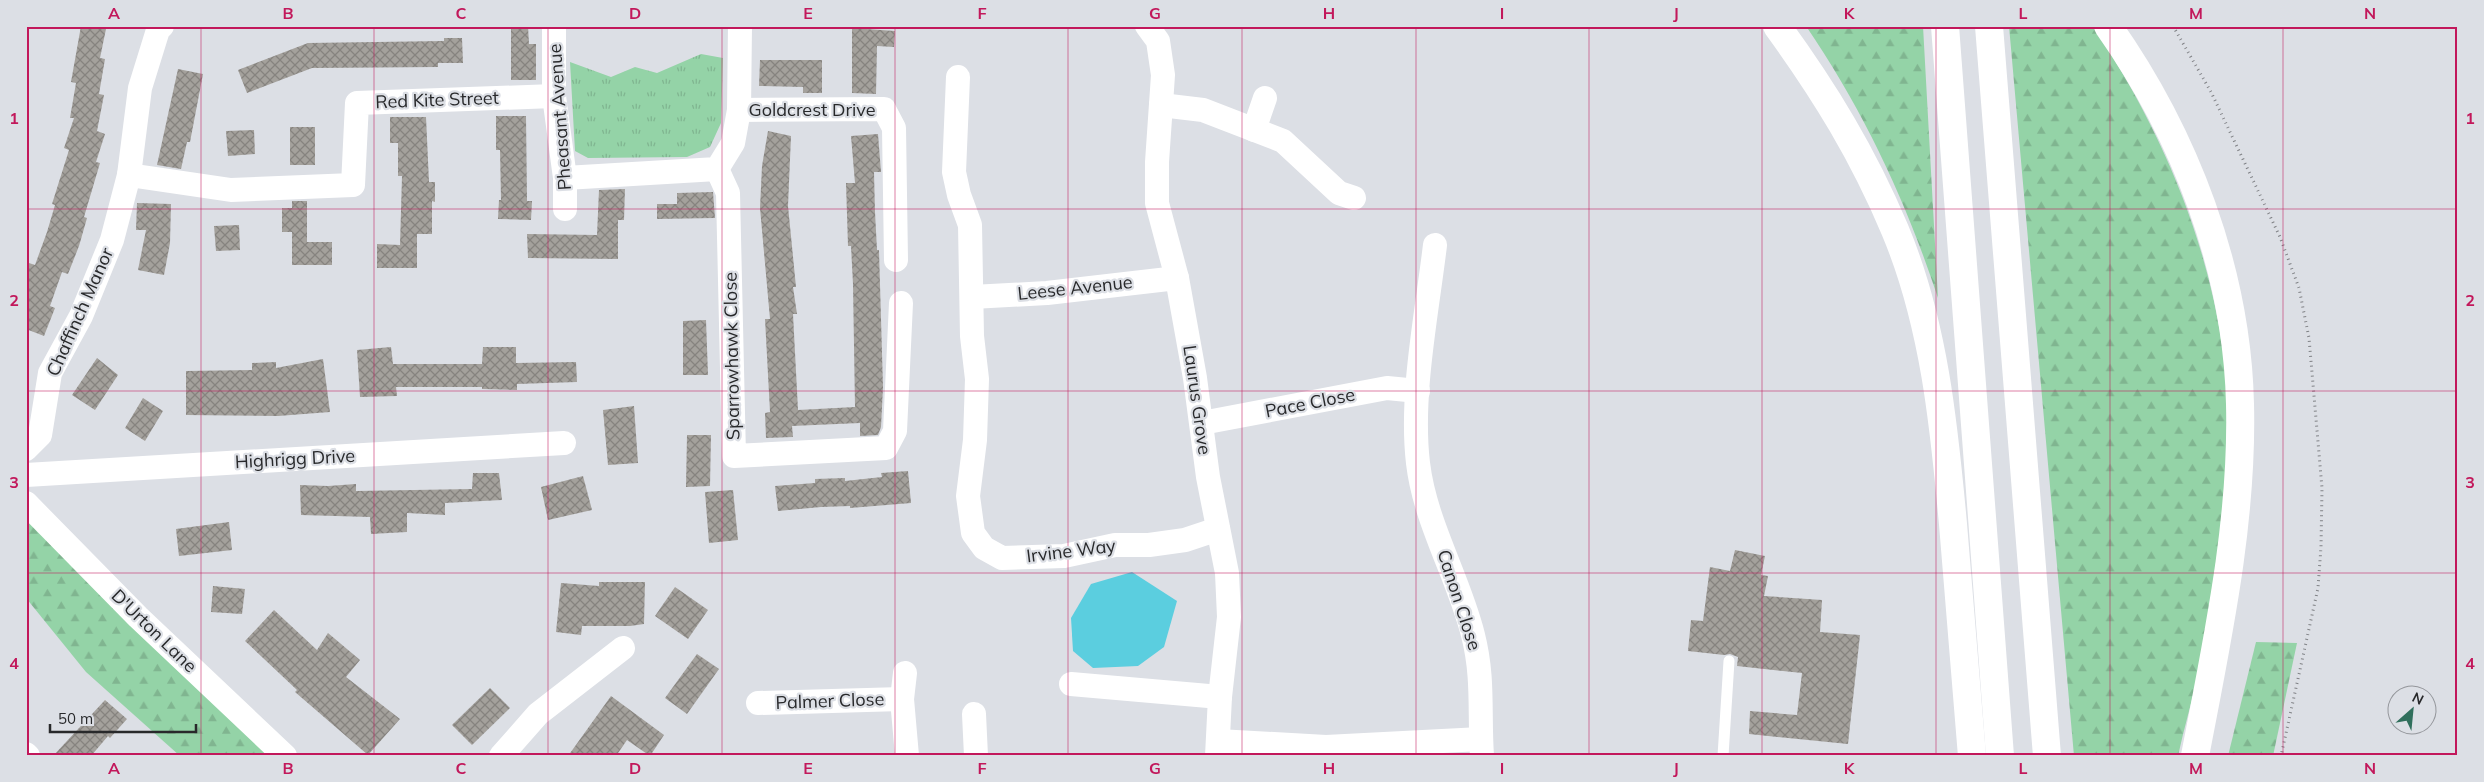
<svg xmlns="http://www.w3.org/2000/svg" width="2484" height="782" viewBox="0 0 2484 782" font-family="Mulish,sans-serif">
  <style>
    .grass { fill: url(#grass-tufts) }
    .forest { fill: url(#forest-firs) }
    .water { fill: #5bcedf }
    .building { fill: url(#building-cross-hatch) }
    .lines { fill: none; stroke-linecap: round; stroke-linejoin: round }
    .path { stroke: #808286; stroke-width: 3; stroke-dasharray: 1 4; stroke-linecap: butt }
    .lane { stroke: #fff; stroke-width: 11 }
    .street { stroke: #fff; stroke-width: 24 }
    .highway { stroke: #fff; stroke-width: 28 }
    .grid { fill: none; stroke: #c2185b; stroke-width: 1; stroke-opacity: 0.55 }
    .labels { text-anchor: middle; stroke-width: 4.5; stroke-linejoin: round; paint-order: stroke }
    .street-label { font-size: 18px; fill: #28292b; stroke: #dcdfe5 }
    .neatline { fill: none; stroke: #c2185b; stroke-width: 2 }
    .grid-label { font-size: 16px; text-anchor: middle; font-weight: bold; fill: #c2185b }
  </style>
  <defs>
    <pattern id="grass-tufts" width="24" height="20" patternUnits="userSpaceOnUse" patternTransform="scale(1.25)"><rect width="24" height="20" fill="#94d3a7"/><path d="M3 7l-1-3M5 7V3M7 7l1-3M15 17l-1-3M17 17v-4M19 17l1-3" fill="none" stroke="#80b590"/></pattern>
    <pattern id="forest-firs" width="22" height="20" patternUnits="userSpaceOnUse" patternTransform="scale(1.25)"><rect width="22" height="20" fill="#94d3a7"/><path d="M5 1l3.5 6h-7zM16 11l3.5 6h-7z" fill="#80b590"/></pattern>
    <pattern id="building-cross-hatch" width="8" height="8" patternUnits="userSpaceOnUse" patternTransform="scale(1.25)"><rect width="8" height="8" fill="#a4a19c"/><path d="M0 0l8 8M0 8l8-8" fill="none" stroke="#86837f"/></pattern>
  </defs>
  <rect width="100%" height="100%" fill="#dcdfe5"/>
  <path class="grass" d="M701,54L723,58L721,123L710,147L687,157L588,158L575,151L570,62L611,77L635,67L657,73Z"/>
  <g class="forest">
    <path d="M1806,26H1923L1938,298C1906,201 1864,111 1806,26Z"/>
    <path d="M2009,26H2093C2185,165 2236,312 2230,481C2229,506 2221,532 2217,556C2211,594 2206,632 2199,670C2193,699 2184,727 2178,756H2074Z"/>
    <path d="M26,513L272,756H180L86,672L26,598Z"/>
    <path d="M2256,642L2297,643L2273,756H2228Z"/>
  </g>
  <path class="water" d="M1132,572L1177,601L1164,647L1138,666L1093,668L1073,651L1071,618L1091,584Z"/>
  <g class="building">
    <path d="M81,26L106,29L100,58L105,59L99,94L104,95L97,131L105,134L96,162L100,163L84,217L87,218L79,246L68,274L62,272L50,306L55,308L44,336L26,329V271L29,263L35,265L47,232L55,205L52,204L69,150L64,148L74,118H70L76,83L71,82Z"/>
    <path d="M511,26H528L529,44H536V80H511Z"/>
    <path d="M852,28L895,31L894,47L877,46L876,94L852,93Z"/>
    <path d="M444,38H462L463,63H438V67L312,68L247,93L238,70L308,43L444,41Z"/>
    <path d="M760,60H822V93H803V87L759,86Z"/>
    <path d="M178,69L203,74L190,142H187L181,169L157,165Z"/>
    <path d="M496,116H526L527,201H532L531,220L498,219L499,200H501L500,150H496Z"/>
    <path d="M390,117H426L429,182H435V202L432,201V234H417V268H377V244L400,245L402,176H398V143H390Z"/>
    <rect x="290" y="127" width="25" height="38"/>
    <path d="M254,130L255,154L228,156L226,131Z"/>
    <path d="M768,131L791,136L788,206L796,287H793L797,314H793L798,410L855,407L853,284L851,246H848L846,183H855L851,136L878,134L881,172H874L875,212L877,250H879L883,387L881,427L878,435L860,436V423L792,426L793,437L766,438L765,413L770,412L765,319H770L760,208L762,166Z"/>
    <path d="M625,189L624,220H618V259L528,258L527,234L597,235L599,190Z"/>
    <path d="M713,192L715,218L657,219V204H677V193Z"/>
    <path d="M292,201H307V242H332V265H292V232H282V208H292Z"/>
    <path d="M137,203L171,204L170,243L164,275L138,270L146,230H136Z"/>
    <path d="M239,225L240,250L216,251L214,226Z"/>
    <path d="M706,320L708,375H683V321Z"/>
    <path d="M391,347L393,364H482L483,347H516V363L576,362L577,382L517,384V390L482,389V387H396L397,396L360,397L357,350Z"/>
    <path d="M97,358L118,375L95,410L72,395Z"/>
    <path d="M323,359L330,412L278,416L186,415V371L252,370V363L276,362V368Z"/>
    <path d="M143,398L163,411L145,441L125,428Z"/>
    <path d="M634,406L638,463L608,465L603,410Z"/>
    <path d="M687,435H711L710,486L686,487Z"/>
    <path d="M908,471L911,503L850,508V506L821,507L778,511L775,486L815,483V479L845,478V481L882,477L881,473Z"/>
    <path d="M473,473H499L502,500L445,503V515L407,513V532L371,534L370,517L301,515L300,485L328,486L356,484V491L472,489Z"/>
    <path d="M583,476L592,510L548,520L541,487Z"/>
    <path d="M733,490L738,540L709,543L705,492Z"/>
    <path d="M229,522L232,550L179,556L176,529Z"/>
    <path d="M1735,550L1765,556L1761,575L1768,576L1764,596L1822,600L1820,632L1860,635L1848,744L1749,734L1750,711L1797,715L1802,673L1737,666L1738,657L1730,654L1724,655L1688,651L1691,620L1703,621L1710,567L1730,571Z"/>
    <path d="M599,582H645L644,624L630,626H582L581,635L556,632L561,583L599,586Z"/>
    <path d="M213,586L245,589L242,614L211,612Z"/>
    <path d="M675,587L708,610L688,639L655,616Z"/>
    <path d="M274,610L317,650L328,633L360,660L346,677L400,719L368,755L295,692L297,690L245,641Z"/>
    <path d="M697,654L719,669L687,714L665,698Z"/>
    <path d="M490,688L510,708L472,745L452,725Z"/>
    <path d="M611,696L664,735L650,756L627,740L616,756H568Z"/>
    <path d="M105,700L127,719L110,738L108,736L91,756H53Z"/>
  </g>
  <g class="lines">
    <path class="path" d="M2173,26L2211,92L2280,237L2299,288L2309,338L2322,488L2321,547L2318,588L2281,756"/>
    <path class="lane" d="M1723,756L1729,661"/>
    <g class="street">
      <path d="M554,26V96L565,178V209"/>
      <path d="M1147,26L1158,41L1163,75L1157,162V203L1177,278L1195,378L1208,477L1227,573L1229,617L1220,697L1217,756"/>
      <path d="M958,77L954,172L959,195L970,225L972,336L977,379L975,440L968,496L973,533L984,548L1002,558L1064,556L1115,545H1149L1185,540L1218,529"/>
      <path d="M1161,105L1203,110L1283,141L1339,193L1354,198"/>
      <path d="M739,110L884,109L894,128L896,260"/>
      <path d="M1254,130L1265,98"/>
      <path d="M717,169L728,193L734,456L886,448L895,431L901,303"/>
      <path d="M129,175L231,190L353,185L357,103L554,96"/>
      <path d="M565,178L717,169L733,143L739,110L740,26"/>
      <path d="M1435,245C1427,313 1410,395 1418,463C1425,523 1459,578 1473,635C1484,678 1479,713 1482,756"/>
      <path d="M972,297L1047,293L1177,278"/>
      <path d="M1202,423L1387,388L1418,391"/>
      <path d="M26,449L40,435L50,373L81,316L112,240L129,175L140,88L158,30L162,26"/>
      <path d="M26,475L564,443"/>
      <path d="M26,503L138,617L285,756"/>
      <path d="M905,673L902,699L907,756"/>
      <path d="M1071,684L1220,697"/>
      <path d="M758,703L902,699"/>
      <path d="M974,714L976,756"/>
      <path d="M1218,741L1326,747L1481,739"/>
      <path d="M26,754L28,756"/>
      <path d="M501,756L538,714L623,648"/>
    </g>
    <g class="highway">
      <path d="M1777,26C1825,92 1863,154 1895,230C1934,323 1944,425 1953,524C1960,602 1966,679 1972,756"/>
      <path d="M1945,26L2000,756"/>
      <path d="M1989,26L2047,756"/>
      <path d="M2108,26C2185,135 2237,270 2240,404C2243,522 2217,641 2195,756"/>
    </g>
  </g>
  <path class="grid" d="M201,26V756M374,26V756M548,26V756M722,26V756M895,26V756M1068,26V756M1242,26V756M1416,26V756M1589,26V756M1762,26V756M1936,26V756M2110,26V756M2283,26V756M26,209H2458M26,391H2458M26,573H2458"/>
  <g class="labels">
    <g class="street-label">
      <text transform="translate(437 100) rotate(-2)" y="6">Red Kite Street</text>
      <text x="812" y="116">Goldcrest Drive</text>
      <text transform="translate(560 117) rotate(-94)" y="6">Pheasant Avenue</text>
      <text transform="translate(1075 288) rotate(-6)" y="6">Leese Avenue</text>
      <text transform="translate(80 312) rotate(-66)" y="6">Chaffinch Manor</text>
      <text transform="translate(732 356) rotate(-91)" y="6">Sparrowhawk Close</text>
      <text transform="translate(1197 400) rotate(82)" y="6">Laurus Grove</text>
      <text transform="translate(1310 403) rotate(-11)" y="6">Pace Close</text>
      <text transform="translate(295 459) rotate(-3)" y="6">Highrigg Drive</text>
      <text transform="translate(1071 551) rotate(-7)" y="6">Irvine Way</text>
      <text transform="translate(1459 600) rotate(72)" y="6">Canon Close</text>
      <text transform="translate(154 631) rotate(44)" y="6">D'Urton Lane</text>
      <text transform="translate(830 701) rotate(-2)" y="6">Palmer Close</text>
    </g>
  </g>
  <rect width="2484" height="782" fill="none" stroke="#dcdfe5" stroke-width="55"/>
  <g transform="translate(2412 710) rotate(27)"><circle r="24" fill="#dcdfe5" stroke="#94969b"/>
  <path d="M0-4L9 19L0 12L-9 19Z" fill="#306f5c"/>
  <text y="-8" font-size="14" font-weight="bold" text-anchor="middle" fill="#28292b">N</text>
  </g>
  <path d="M50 724v8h146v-8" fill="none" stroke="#28292b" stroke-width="2.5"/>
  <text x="58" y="724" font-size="15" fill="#28292b" stroke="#dcdfe5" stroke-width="4" paint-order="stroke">50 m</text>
  <rect x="28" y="28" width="2428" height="726" class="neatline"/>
  <g class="grid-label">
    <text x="114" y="19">A</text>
    <text x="288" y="19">B</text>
    <text x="461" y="19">C</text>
    <text x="635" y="19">D</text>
    <text x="808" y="19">E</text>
    <text x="982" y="19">F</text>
    <text x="1155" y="19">G</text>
    <text x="1329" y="19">H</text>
    <text x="1502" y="19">I</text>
    <text x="1676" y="19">J</text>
    <text x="1849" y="19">K</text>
    <text x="2023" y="19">L</text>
    <text x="2196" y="19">M</text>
    <text x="2370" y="19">N</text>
    <text x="14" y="124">1</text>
    <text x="2470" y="124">1</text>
    <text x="14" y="306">2</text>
    <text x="2470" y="306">2</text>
    <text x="14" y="488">3</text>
    <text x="2470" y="488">3</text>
    <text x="14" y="669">4</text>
    <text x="2470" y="669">4</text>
    <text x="114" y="774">A</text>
    <text x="288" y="774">B</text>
    <text x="461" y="774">C</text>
    <text x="635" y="774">D</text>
    <text x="808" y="774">E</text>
    <text x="982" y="774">F</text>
    <text x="1155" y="774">G</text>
    <text x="1329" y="774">H</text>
    <text x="1502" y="774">I</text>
    <text x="1676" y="774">J</text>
    <text x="1849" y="774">K</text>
    <text x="2023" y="774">L</text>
    <text x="2196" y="774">M</text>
    <text x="2370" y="774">N</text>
  </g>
</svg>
